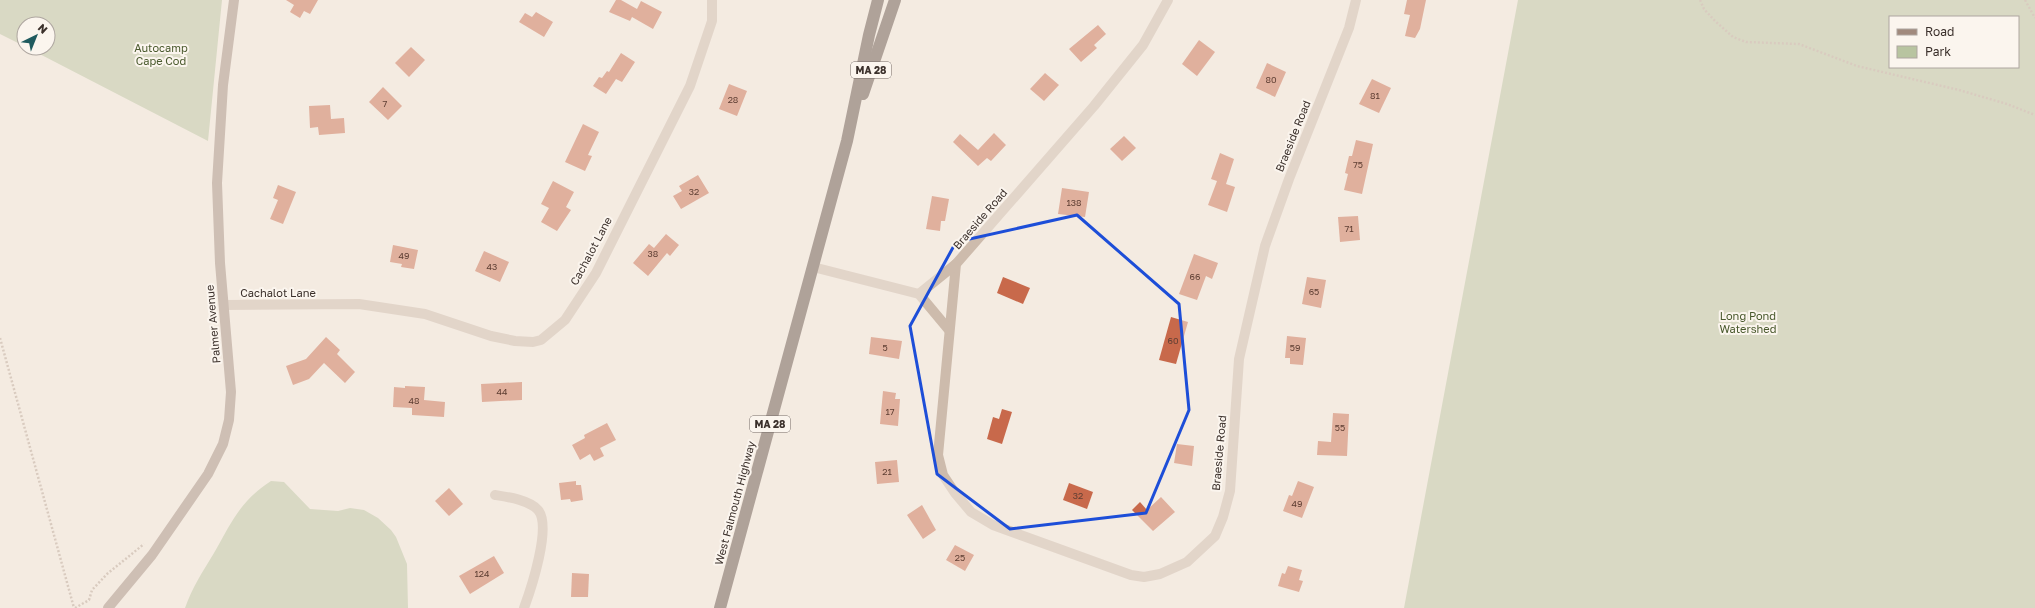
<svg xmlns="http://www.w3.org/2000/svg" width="2035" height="608" viewBox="0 0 2035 608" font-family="'Golos Text',sans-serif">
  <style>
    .green { fill: #b8c4a0; fill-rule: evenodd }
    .building { fill: #c8694b }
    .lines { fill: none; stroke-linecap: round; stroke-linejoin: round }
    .path { stroke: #b9a596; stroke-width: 2.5; stroke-dasharray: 2 2; stroke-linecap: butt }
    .street { stroke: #cdbbac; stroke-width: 10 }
    .secondary { stroke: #a18a7d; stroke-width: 10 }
    .highway { stroke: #5c4a42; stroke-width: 12 }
    .marked { fill: none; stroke: #1d4ed8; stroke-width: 3; stroke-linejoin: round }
    .labels { text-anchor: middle; stroke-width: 4; stroke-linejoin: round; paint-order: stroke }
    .number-label { font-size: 9px; fill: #5e3e33 }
    .shield { fill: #fbf5ee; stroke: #756b66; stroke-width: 1 }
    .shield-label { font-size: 10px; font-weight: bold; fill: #3b302b }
    .park-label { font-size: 11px; fill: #4a5a2e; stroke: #fbf5ee }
    .street-label { font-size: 11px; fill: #3b302b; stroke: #fbf5ee }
  </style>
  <rect width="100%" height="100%" fill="#f4ebe1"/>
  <g class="green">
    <path d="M0,0H222L208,141L28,48H48V24H24V46L0,34Z"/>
    <path d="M1518,0H2035V608H1404ZM1890,17H2018V67H1890Z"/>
    <path d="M271,481L284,482L310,509L338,511L350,508L364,510L378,518L391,530L396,537L407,564L408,608H185C192,588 203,571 214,553C232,522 239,502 271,481Z"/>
  </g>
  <g class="building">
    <path d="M286,0H318L310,14L304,11L300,18L290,12L294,5Z"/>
    <path d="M616,0H621L637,9L641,1L662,12L653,29L632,17L630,21L609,12Z"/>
    <path d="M1407,0H1426L1420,29L1415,38L1405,36L1410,15L1404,14Z"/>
    <path d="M536,12L553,22L544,37L519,22L525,13L532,17Z"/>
    <path d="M1098,25L1106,34L1094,45L1097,48L1081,62L1069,49Z"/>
    <path d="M1199,40L1215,52L1197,76L1182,64Z"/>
    <path d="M411,47L425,60L409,77L395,63Z"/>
    <path d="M621,53L635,62L622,82L616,79L606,94L593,86L599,77L602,78L607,71L609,72Z"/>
    <path d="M1267,63L1286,72L1275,97L1256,88Z"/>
    <path d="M1045,73L1059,85L1044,101L1030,89Z"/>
    <path d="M1372,79L1391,88L1379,113L1359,104Z"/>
    <path d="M729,84L747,91L737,116L719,109Z"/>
    <path d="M383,87L402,106L388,120L369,102Z"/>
    <path d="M330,105L331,119L344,118L345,133L319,135L318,127L310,128L309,106Z"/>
    <path d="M583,124L599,132L588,155L592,156L585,171L565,162Z"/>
    <path d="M994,133L1006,145L991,161L987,158L978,166L953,142L960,134L978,150Z"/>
    <path d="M1124,136L1136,148L1122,161L1110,149Z"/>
    <path d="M1356,140L1373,144L1362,194L1344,190L1348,174L1345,173L1349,156H1352Z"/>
    <path d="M1220,153L1234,159L1226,184L1235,187L1227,212L1208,205L1217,181L1211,179Z"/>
    <path d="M698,175L709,193L681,209L673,196L682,191L679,186Z"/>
    <path d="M553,181L574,192L566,207L571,210L557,231L541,222L549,208L541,204Z"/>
    <path d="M278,185L296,192L283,224L270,219L278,200L273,198Z"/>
    <path d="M1062,188L1089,192L1085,217L1058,214Z"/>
    <path d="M932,196L949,199L945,221H941L940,231L926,229Z"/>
    <path d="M1358,216L1360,240L1340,242L1338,217Z"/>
    <path d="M666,234L679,245L670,256L667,253L648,276L633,263L649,244L654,248Z"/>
    <path d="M393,245L418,250L414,269L401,267L402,264L390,262Z"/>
    <path d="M484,251L509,262L500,282L475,271Z"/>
    <path d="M1194,254L1218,263L1212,279L1206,276L1197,300L1179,294Z"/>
    <path d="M1003,277L1030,288L1023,304L997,293Z"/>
    <path d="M1307,277L1326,280L1321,308L1302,304Z"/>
    <path d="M1171,317L1188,322L1176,364L1159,360Z"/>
    <path d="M1287,336L1306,338L1303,365L1290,364V358H1285Z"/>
    <path d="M326,337L340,350L337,354L355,372L345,383L324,363L309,379L293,385L286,366L306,359Z"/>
    <path d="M871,337L902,341L899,359L869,354Z"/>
    <path d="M522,382V400L482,402L481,384Z"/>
    <path d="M405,386L425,387L424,400L445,402L444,417L412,415V408L393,407L394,387L405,388Z"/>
    <path d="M883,391L896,393L895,399H900L898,426L880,424Z"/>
    <path d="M1002,409L1012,412L1002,444L987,439L993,417L999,419Z"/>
    <path d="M1333,413L1349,414L1347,456L1317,455L1318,441L1331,442Z"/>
    <path d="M607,423L616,440L600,448L604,456L594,461L590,454L580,460L572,445L585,438L584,435Z"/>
    <path d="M1177,444L1194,446L1192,466L1174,463Z"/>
    <path d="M897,460L899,482L877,484L875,462Z"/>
    <path d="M576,481V485H581L583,500L571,502L570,499L561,500L559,483Z"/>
    <path d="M1298,481L1314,487L1302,518L1283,511L1289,495L1292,496Z"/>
    <path d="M1069,483L1093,492L1087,509L1063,500Z"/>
    <path d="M449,488L463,504L449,516L435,501Z"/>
    <path d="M1161,497L1175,512L1153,531L1132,510L1140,502L1147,510Z"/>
    <path d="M922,505L936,530L923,539L907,515Z"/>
    <path d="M955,545L974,555L965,571L946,560Z"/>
    <path d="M494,556L504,573L470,594L459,576Z"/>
    <path d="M1288,566L1302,570L1299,580L1303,581L1299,592L1278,586L1282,573L1285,574Z"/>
    <path d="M572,573L589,574L588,597H571Z"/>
  </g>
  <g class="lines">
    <g class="path">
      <path d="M1700,0L1704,9L1715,21L1733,37L1746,42L1799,44L1857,66L1959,90L2007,104L2035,115"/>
      <path d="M2025,0L2035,18"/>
      <path d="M0,338L74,608"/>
      <path d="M75,608L89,600L92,590L107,574L144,544"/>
    </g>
    <g class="street">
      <path d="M1168,0L1143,45L1094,106L956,264L938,455L943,475L955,493L971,512L993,525L1131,575L1144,577L1160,574L1187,562L1215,536L1223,517L1230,491L1239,359L1265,246L1289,179L1349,28L1356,0"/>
      <path d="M813,267L919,294L949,330"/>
      <path d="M919,294L956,264"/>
      <path d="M224,305L359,304L425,314L491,336L515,341L533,342L541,340L565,320L596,273L690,86L712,21V0"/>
      <path d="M495,495C508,497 529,500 538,510C552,526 531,589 524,608"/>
    </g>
    <path class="secondary" d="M108,608L152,555L208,474L223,444L229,420L231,392L220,263L217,183L223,85L234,0"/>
    <g class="highway">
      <path d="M863,94L895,0"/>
      <path d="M720,608L847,141L869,35L878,0"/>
    </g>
  </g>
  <path d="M0 0H2035V608H0ZM1077,215L1179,304L1189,410L1146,513L1010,529L937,474L910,326L956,242Z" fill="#f4ebe1" fill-opacity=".55" fill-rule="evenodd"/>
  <path class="marked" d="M1077,215L1179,304L1189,410L1146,513L1010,529L937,474L910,326L956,242Z"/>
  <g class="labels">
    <g class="number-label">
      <text x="1271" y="83">80</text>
      <text x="1375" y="99">81</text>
      <text x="733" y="103">28</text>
      <text x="385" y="107">7</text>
      <text x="1358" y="168">75</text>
      <text x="694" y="195">32</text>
      <text x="1074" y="206">138</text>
      <text x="1349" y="232">71</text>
      <text x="653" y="257">38</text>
      <text x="404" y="259">49</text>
      <text x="492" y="270">43</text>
      <text x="1195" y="280">66</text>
      <text x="1314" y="295">65</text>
      <text x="1173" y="344">60</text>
      <text x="885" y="351">5</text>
      <text x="1295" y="351">59</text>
      <text x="502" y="395">44</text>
      <text x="414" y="404">48</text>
      <text x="890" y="415">17</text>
      <text x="1340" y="431">55</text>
      <text x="887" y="475">21</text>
      <text x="1078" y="499">32</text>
      <text x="1297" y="507">49</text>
      <text x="960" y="561">25</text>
      <text x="482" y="577">124</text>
    </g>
    <g class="shield">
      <rect x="851" y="62" width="40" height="16" rx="3"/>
      <rect x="750" y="416" width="40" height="16" rx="3"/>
    </g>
    <g class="shield-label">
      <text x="871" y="74">MA 28</text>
      <text x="770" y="428">MA 28</text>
    </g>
    <g class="park-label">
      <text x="161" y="52">Autocamp<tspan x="161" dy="13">Cape Cod</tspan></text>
      <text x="1748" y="320">Long Pond<tspan x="1748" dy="13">Watershed</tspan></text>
    </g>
    <g class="street-label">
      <text transform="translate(1293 136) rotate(-68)" y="4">Braeside Road</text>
      <text transform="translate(980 219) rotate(-49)" y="4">Braeside Road</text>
      <text transform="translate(591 251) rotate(-62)" y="4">Cachalot Lane</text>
      <text x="278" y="297">Cachalot Lane</text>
      <text transform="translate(213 324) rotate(-95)" y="4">Palmer Avenue</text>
      <text transform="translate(1219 453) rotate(-85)" y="4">Braeside Road</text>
      <text transform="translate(735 503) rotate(-75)" y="4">West Falmouth Highway</text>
    </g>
  </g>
  <rect x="1889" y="16" width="130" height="52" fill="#fbf5ee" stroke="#aea6a0"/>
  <rect x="1897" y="29" width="20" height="6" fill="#a18a7d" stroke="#aea6a0"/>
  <text x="1925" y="36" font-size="12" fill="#3b302b">Road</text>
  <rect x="1897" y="46" width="20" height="12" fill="#b8c4a0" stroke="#aea6a0"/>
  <text x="1925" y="56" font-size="12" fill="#3b302b">Park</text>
  <g transform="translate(36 36) rotate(43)"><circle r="19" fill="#fbf5ee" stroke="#aea6a0"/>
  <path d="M0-3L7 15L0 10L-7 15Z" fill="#1f5a5e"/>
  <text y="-6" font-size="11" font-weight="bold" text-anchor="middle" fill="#3b302b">N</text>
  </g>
</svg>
